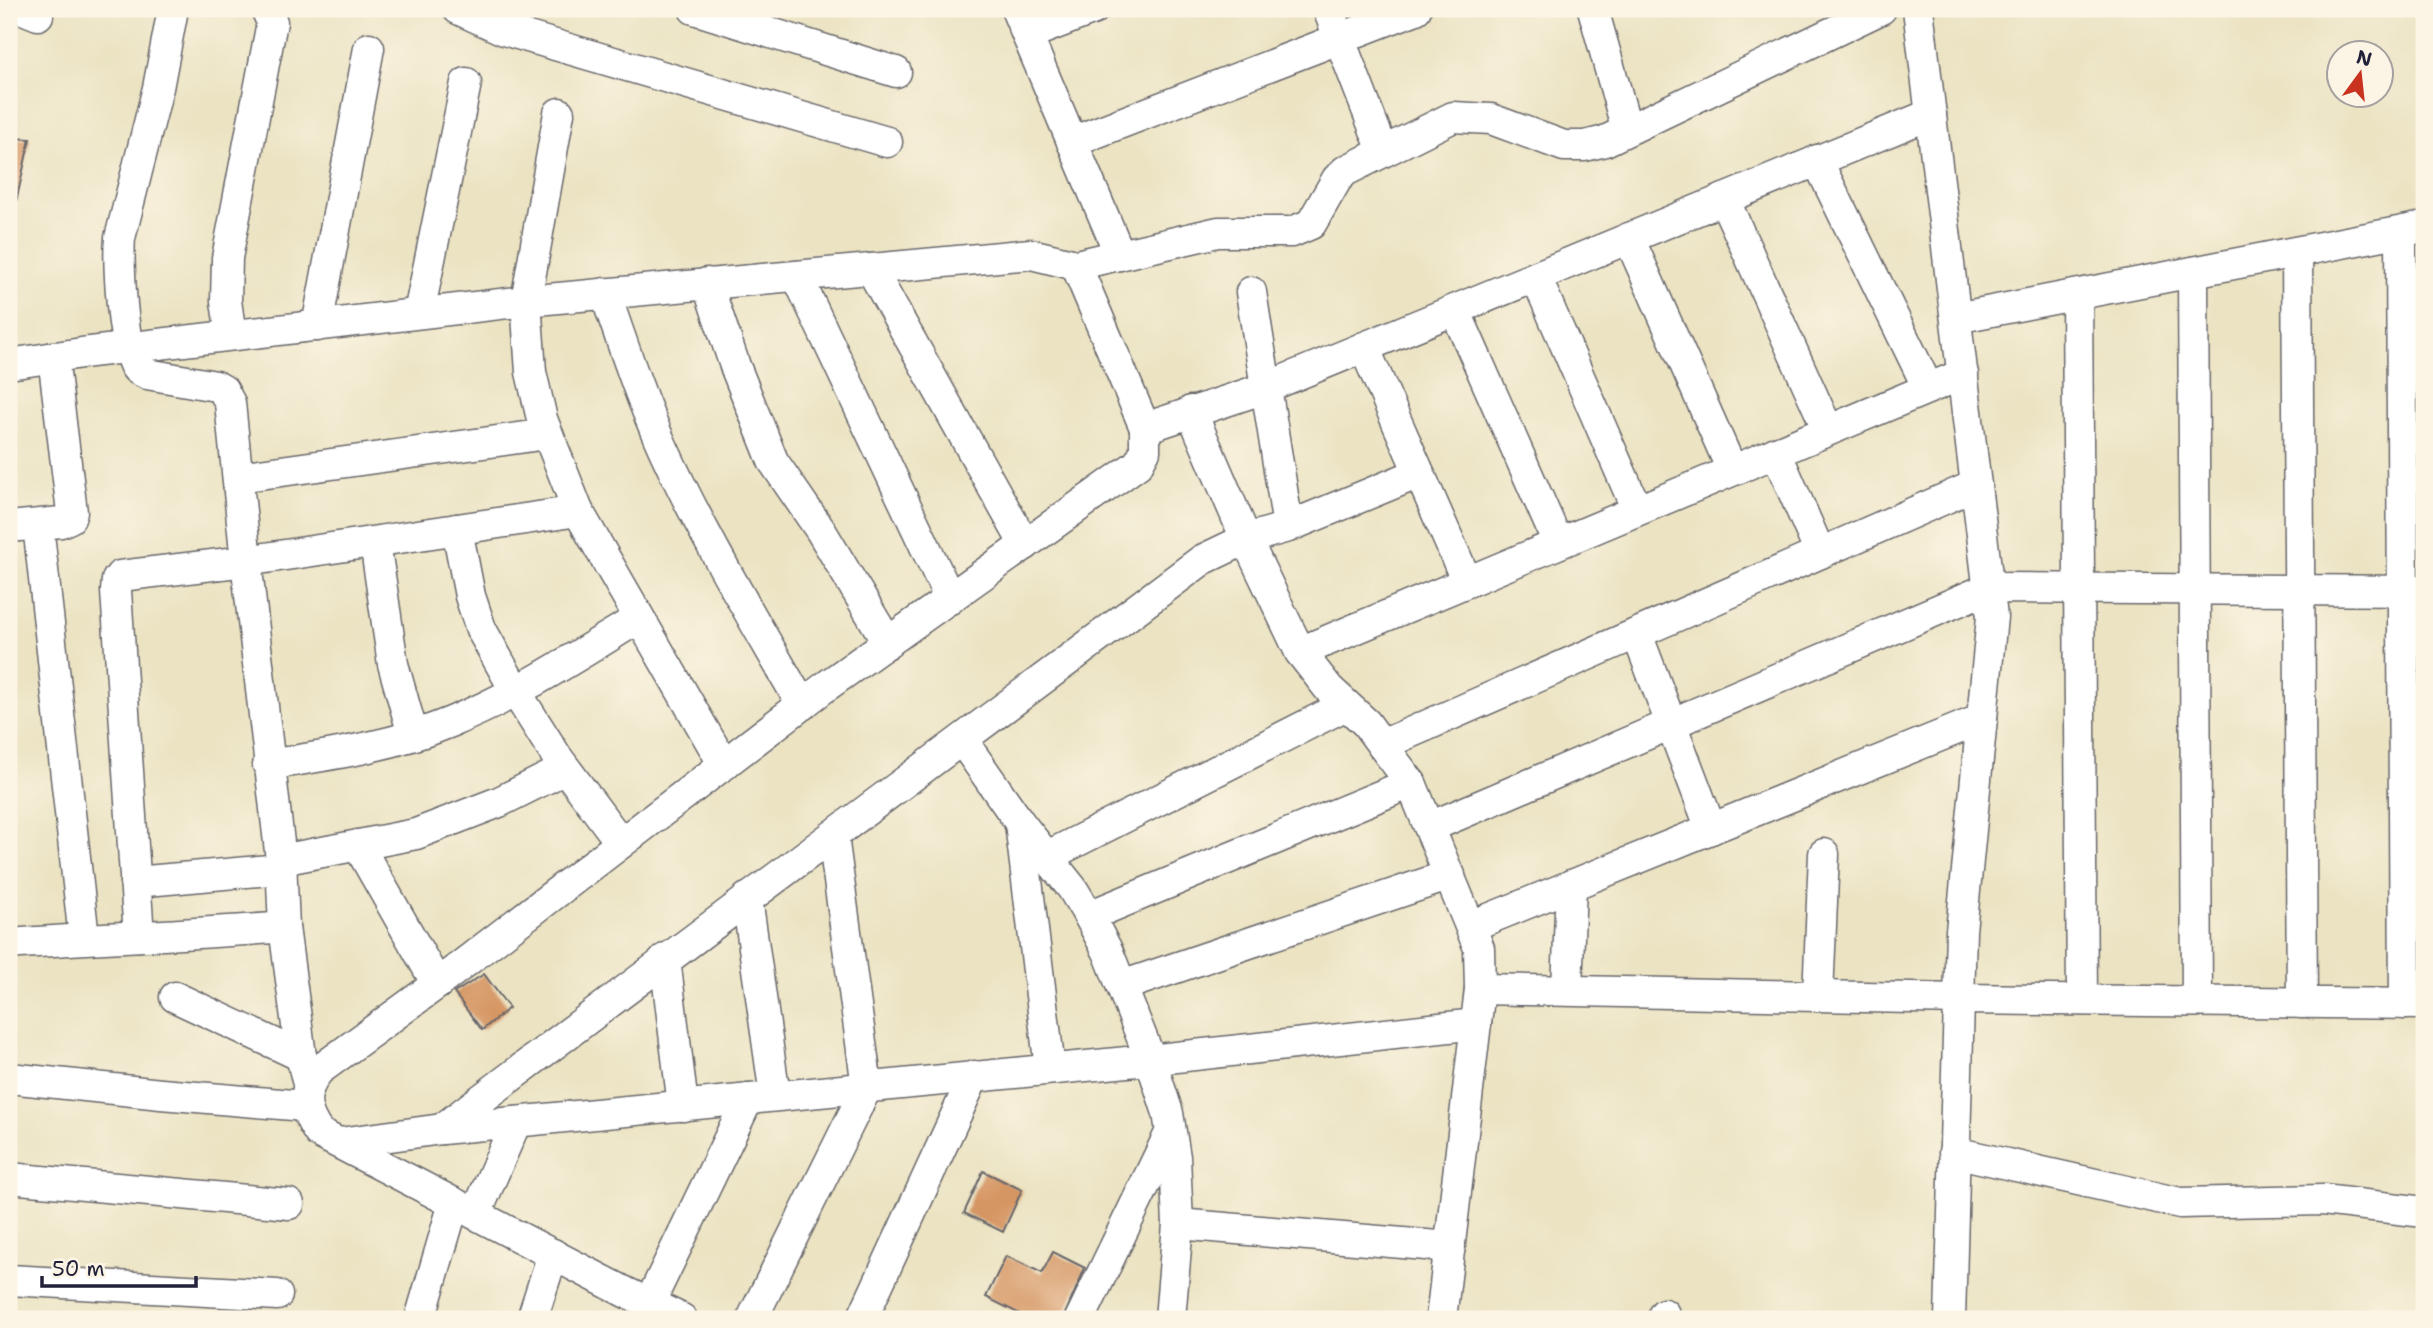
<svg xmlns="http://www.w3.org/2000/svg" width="2433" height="1328" viewBox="0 0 2433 1328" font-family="'Shantell Sans',sans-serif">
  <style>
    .building { fill: #d69664 }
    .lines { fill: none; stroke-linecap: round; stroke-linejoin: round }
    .minor-casing { stroke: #68666a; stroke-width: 33 }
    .minor { stroke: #fff; stroke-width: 30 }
  </style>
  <rect width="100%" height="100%" fill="#fcf5e5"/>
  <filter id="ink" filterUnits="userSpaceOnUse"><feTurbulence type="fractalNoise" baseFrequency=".0143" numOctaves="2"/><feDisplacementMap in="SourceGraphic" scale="14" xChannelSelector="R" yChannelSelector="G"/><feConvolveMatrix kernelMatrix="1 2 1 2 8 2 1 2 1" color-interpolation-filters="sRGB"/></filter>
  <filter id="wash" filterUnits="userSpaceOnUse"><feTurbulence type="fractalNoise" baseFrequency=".00686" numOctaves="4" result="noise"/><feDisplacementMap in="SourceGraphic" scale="28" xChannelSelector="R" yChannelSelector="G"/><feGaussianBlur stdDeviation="1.57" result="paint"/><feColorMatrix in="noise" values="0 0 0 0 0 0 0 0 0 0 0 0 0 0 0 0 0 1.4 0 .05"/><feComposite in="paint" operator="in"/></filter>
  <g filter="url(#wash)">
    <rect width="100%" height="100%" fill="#ebe3c2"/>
    <g id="blocks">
      <g class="building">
        <path d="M9,138L30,139L16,202L9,201Z"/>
        <path d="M484,974L509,1008L482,1030L454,993Z"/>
        <path d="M983,1171L1022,1190L1003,1232L964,1213Z"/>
        <path d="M1053,1252L1085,1268L1063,1319H1030L986,1297L1006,1256L1042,1273Z"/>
      </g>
    </g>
  </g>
  <g filter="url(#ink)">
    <use href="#blocks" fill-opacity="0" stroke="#68666a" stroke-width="2"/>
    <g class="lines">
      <defs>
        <g id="minor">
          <path d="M23,9L38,15"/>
          <path d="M173,9L158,88L120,238C118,260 122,354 137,369C140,371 143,372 147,374L216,386L223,390L230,403L246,561L281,860L284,927L301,1056L308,1084"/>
          <path d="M458,9L504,30L887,142"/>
          <path d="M694,9L896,72"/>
          <path d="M1016,9L1120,255"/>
          <path d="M1328,9L1383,151"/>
          <path d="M1593,9L1627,130"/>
          <path d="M1918,9L1992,617L1961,931L1950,1319"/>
          <path d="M1027,35L1094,9"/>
          <path d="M559,113L526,301L531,372L542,419L578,511L724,765"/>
          <path d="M1072,142L1416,9"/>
          <path d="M1817,160L1928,388"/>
          <path d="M1724,199L1828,430"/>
          <path d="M2401,232L2405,1004"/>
          <path d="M1629,238L1732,470"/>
          <path d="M2297,252L2302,1003"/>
          <path d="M871,269L1025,545"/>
          <path d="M2193,272L2197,1001"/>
          <path d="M797,276L950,599"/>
          <path d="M1536,277L1637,510"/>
          <path d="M707,283L735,366L773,461L821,531L888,643"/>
          <path d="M1251,292L1288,527"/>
          <path d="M605,293C623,345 640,397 663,448C703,536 754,620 802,705"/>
          <path d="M2077,295L2082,1000"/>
          <path d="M1455,310L1558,543"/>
          <path d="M419,313L466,83"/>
          <path d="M1956,318L2424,227"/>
          <path d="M317,326L369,48"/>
          <path d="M231,335L226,301L227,258L272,22L266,9"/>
          <path d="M1364,347L1467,582"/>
          <path d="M9,364L82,353L526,301L1031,254L1076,265L1218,232H1292L1311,224L1337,179L1345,171L1453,117L1491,119L1564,146H1585L1605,141L1881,9"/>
          <path d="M1191,411L1246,539L1300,652L1329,689L1366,723L1382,745"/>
          <path d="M1145,428L1265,388L1931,114"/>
          <path d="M1776,452L1820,553"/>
          <path d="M238,477L547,434"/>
          <path d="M38,525L84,938"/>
          <path d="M9,527L61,522L70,518L72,512L53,357"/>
          <path d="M457,529L470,596L481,629L516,692L557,757L621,843"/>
          <path d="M375,542L393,664L413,735"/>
          <path d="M1637,634L1711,829"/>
          <path d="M1300,652L1963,374"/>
          <path d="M962,740L1020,823L1072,888L1089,916L1108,952L1150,1058L1168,1113L1175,1157L1178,1224L1170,1319"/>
          <path d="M268,765C330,755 393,746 451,722C518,695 578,655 639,618"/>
          <path d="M1020,823L1050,1069"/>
          <path d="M1430,827L1989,588L2424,591"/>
          <path d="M358,845L437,984"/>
          <path d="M1048,856L1346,705"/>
          <path d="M281,860L416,834L499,802L565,769"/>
          <path d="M135,882L281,869"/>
          <path d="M747,898L775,1096"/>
          <path d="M1089,916L1411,783"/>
          <path d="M1471,926L1982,719"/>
          <path d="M139,936L116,591L117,580L120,576L246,561L578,511"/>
          <path d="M9,944C101,937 193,935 284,927"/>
          <path d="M665,959L683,1106"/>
          <path d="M1122,986L1450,875"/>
          <path d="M1480,989L1959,999L2424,1004"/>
          <path d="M1567,990L1571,885"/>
          <path d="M1818,996L1824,854"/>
          <path d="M175,997L301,1056"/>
          <path d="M9,1078L161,1094L305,1106"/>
          <path d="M442,1129C694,937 949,750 1202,560L1246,539L1288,527L1419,473"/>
          <path d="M339,1143L442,1129L1158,1059L1476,1024"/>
          <path d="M1954,1152L2180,1203L2323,1200L2424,1212"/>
          <path d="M9,1178L289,1204"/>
          <path d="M476,1214L516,1122"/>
          <path d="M1178,1224L1450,1247"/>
          <path d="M9,1280L277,1295"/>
          <path d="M649,1304L748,1099"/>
          <path d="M1664,1314V1319"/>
          <path d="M420,1319L454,1203"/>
          <path d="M532,1319L553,1254"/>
          <path d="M682,1319L625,1292L319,1133C303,1110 301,1095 318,1071L437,984L825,687L1138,464L1145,451V428L1076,265"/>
          <path d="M752,1319L867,1087L833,836"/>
          <path d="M862,1319L974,1076"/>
          <path d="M1080,1319L1170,1133"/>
          <path d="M1441,1319L1480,989L1479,948L1411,783L1382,745L1976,485"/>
        </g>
      </defs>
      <use href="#minor" class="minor-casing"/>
      <use href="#minor" class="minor"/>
    </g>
  </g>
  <rect width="2433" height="1328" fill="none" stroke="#fcf5e5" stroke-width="35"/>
  <g transform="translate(2360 74) rotate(15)"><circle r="33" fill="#fcf5e5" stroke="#a5a1a1" stroke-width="2"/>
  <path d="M0-5L12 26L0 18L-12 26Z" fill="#c8321e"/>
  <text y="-10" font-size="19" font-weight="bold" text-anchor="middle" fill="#22223b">N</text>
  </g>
  <path d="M42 1276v10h154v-10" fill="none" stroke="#22223b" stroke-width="3.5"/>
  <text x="52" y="1276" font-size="21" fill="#22223b" stroke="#fcf5e5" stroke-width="5" paint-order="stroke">50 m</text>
</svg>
